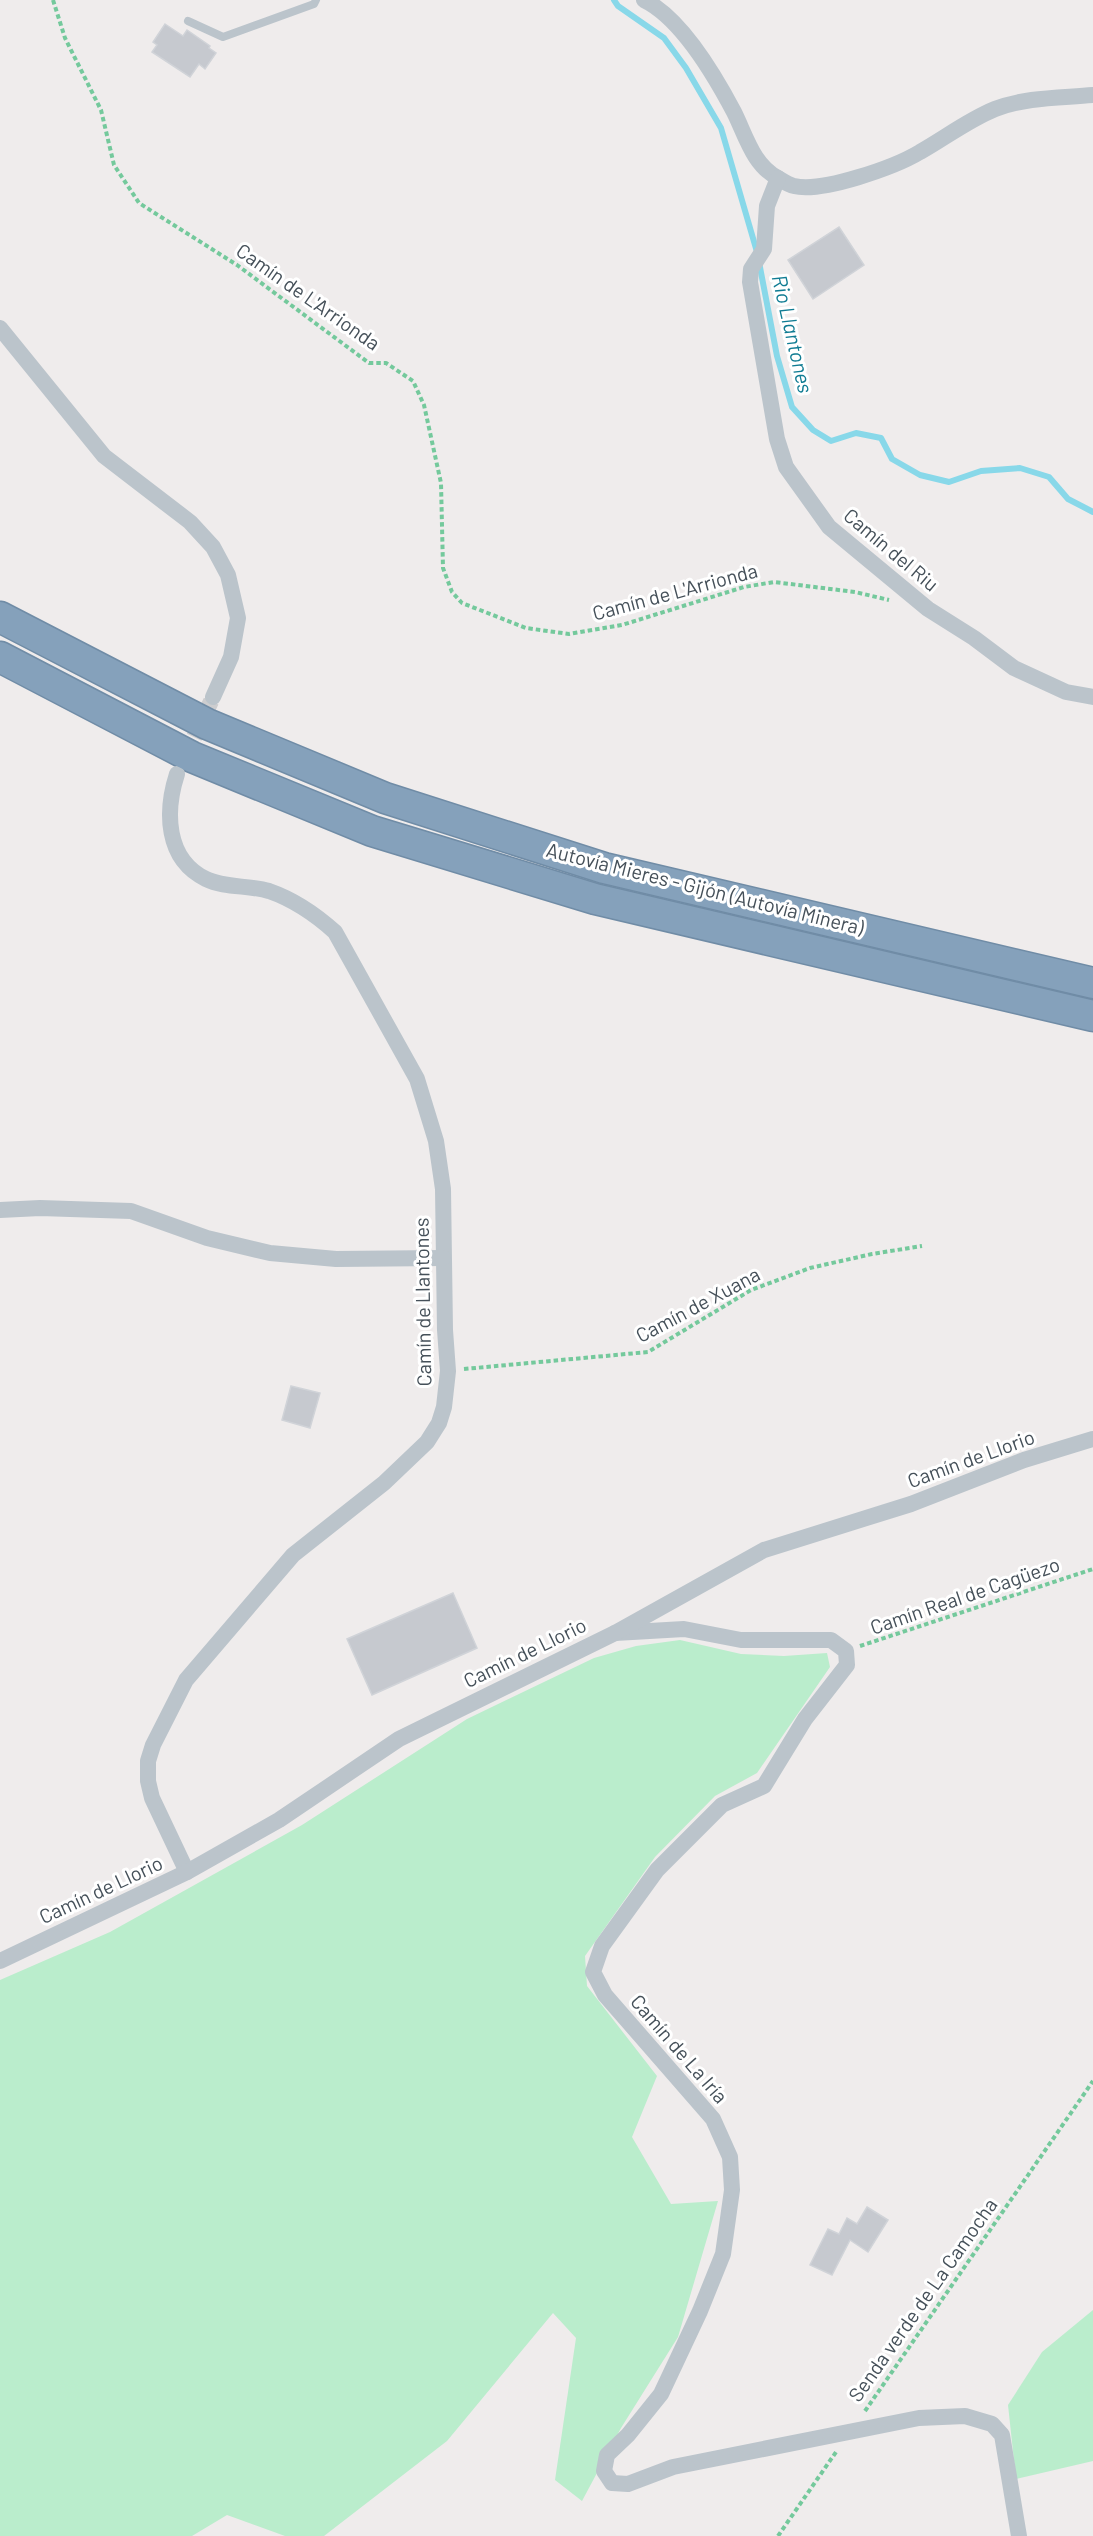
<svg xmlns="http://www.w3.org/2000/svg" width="1093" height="2536" viewBox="0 0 1093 2536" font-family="Barlow,sans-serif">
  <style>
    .green { fill: #baedcc }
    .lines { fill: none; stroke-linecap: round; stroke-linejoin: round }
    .stream { stroke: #88d8e9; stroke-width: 6 }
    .building { fill: #c6c9cf; stroke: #d0d3d8; stroke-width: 1.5 }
    .street-tunnel { stroke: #cdcdcf; stroke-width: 16; stroke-dasharray: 16 8; stroke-linecap: butt }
    .highway-casing { stroke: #708ca6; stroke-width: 33 }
    .path { stroke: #74c99c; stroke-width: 4; stroke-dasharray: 4.5 3; stroke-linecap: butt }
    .lane { stroke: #bbc4cb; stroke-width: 8 }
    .street { stroke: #bbc4cb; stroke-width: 16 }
    .highway { stroke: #85a1bb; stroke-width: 30 }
    .labels { text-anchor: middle; stroke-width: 6; stroke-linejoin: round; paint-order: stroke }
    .street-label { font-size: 20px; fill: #455059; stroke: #fff }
    .water-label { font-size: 21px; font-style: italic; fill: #107c93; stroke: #fff }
  </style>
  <rect width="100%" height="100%" fill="#efecec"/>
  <g class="green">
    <path d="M680,1640L741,1654L784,1656L827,1653L830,1667L757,1773L715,1796L655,1857L585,1956L587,1986L657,2076L632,2137L671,2204L718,2201L678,2337L621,2428L582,2501L555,2480L576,2338L553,2313L447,2441L324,2536H285L227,2515L192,2536H0V1980L110,1932L302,1825L467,1719L594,1658L636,1646Z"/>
    <path d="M1093,2310V2461L1016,2479L1008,2405L1042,2352Z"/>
  </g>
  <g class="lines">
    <g class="stream">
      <path d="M614,0L618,6L664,38L686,68L721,128L757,252"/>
      <path d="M759,262L777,356L792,407L813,430L831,441L856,433L881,438L892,459L920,475L949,482L981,471L1020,468L1049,477L1068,499L1093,512"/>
    </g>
  </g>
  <g class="building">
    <path d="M165,24L183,36L187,30L210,46L209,48L216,53L205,69L199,64L190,77L152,52L157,45L153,42Z"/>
    <path d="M839,227L864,265L813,299L788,260Z"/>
    <path d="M291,1386L320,1393L310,1428L282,1420Z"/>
    <path d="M453,1593L477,1648L372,1695L347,1639Z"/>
    <path d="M867,2207L888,2220L868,2252L850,2240L832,2275L810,2265L828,2229L839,2234L847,2218L857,2224Z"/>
  </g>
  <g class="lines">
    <path class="street-tunnel" d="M184,759L213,697"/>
    <defs>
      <g id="highway">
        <path d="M0,617L207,724L385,798L604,868L1093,983"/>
        <path d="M0,657L192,757L372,831L595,899L1093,1016"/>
      </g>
    </defs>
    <use href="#highway" class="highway-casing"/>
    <g class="path">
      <path d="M53,0L65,38L101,110L114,165L139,203L237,265L369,363H386L413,381L424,405L441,483L443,568L452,592L462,603L526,628L569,634L622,625L744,587L774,582L855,592L889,600"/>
      <path d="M464,1369L648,1352L751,1290L810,1268L872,1254L922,1246"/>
      <path d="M860,1646L1093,1569"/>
      <path d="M865,2411L1093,2081"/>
      <path d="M778,2536L836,2452"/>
    </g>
    <path class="lane" d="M188,21L223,37L314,4L316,0"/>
    <g class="street">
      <path d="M644,0C681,18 715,76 734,112C746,136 753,165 778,178C783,181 789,185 794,186C822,193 895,167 920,152C945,138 968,120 995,109C1026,97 1060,98 1093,95"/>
      <path d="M778,178L767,206L764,249L751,269L750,282L777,439L786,467L829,527L928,609L974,638L1014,668L1066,692L1093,697"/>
      <path d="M0,328L104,456L190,522L213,547L228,575L238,618L231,657L213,697"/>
      <path d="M177,774C165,811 165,859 206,879C224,888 249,885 269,891C295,900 315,914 335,932L417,1079L436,1141L443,1189L445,1330L448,1371L444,1407L439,1423L427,1442L384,1483L293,1555L186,1680L153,1745L148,1761V1781L152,1798L187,1872"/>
      <path d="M0,1210L40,1208L131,1211L207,1238L270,1253L336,1259L443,1258"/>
      <path d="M615,1633L684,1629L741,1640H831L846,1651L847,1665L805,1719L764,1786L722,1805L657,1870L602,1946L593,1972L605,1995L713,2119L730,2157L732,2190L723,2254L700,2311L661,2394L628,2435L607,2455L604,2471L612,2483L628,2484L673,2467L919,2418L965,2416L992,2424L1002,2435L1019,2536"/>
      <path d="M0,1961L187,1872L279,1820L399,1739L615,1633L764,1550L911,1504L1024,1460L1093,1439"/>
    </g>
    <use href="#highway" class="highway"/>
  </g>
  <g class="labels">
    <g class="street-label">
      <text transform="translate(308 297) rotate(35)" y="7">Camín de L'Arrionda</text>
      <text transform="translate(891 550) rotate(40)" y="7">Camín del Riu</text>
      <text transform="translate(675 592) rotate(-15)" y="7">Camín de L'Arrionda</text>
      <text transform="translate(705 889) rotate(14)" y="7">Autovía Mieres - Gijón (Autovía Minera)</text>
      <text transform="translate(423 1302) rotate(-91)" y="7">Camín de Llantones</text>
      <text transform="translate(698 1305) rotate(-28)" y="7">Camín de Xuana</text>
      <text transform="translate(971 1459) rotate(-20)" y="7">Camín de Llorio</text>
      <text transform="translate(965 1596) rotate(-19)" y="7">Camín Real de Cagüezo</text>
      <text transform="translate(525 1653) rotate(-26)" y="7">Camín de Llorio</text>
      <text transform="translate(101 1890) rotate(-25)" y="7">Camín de Llorio</text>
      <text transform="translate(679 2049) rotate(49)" y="7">Camín de La Iría</text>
      <text transform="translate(923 2300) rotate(-55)" y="7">Senda verde de La Camocha</text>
    </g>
    <g class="water-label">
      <text transform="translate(792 334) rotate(77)" y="7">Rio Llantones</text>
    </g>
  </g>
</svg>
